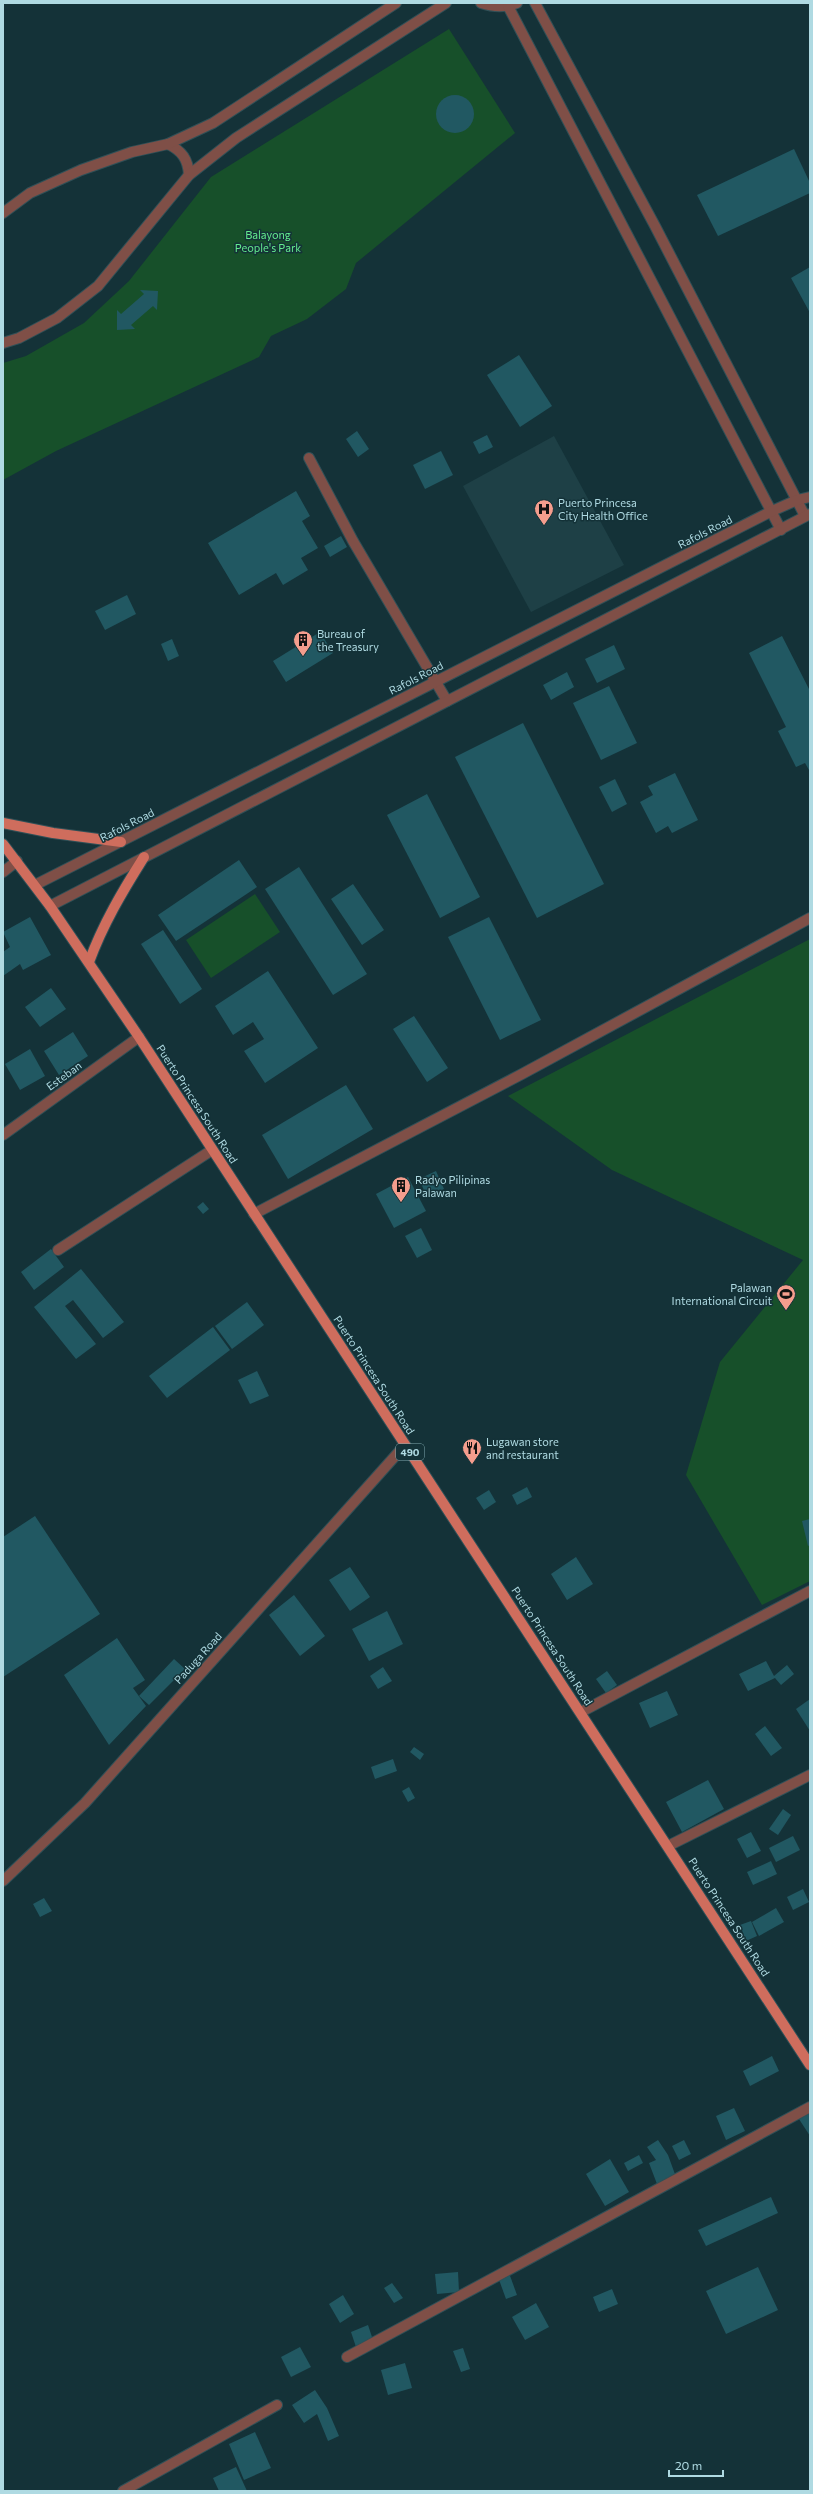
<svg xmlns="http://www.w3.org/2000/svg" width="813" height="2494" viewBox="0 0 813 2494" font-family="Commissioner,sans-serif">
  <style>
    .built { fill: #1e4046 }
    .green { fill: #17502a }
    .building { fill: #215862 }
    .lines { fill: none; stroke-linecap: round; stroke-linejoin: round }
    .minor-casing { stroke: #305057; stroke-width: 12 }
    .major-casing { stroke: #305057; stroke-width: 12 }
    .minor { stroke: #7f4f47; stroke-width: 10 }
    .major { stroke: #cf6d5d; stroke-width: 10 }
    .labels { text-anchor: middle; stroke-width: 3; stroke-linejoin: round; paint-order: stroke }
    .shield { fill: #143238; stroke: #80a8af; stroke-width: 1 }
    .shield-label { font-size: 10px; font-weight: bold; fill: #afdae2 }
    .park-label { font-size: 11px; fill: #64ed8e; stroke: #143238 }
    .poi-label { font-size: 11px; fill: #afdae2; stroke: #143238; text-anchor: start }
    .street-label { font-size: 11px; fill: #afdae2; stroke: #143238 }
  </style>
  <rect width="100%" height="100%" fill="#143238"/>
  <path class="built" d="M554,436L624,565L531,612L463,486Z"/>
  <g class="green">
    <path d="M449,29L515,133L356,263L346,289L307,319L271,336L259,357L56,451L3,480V363L26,356L84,323L129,281L211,177Z"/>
    <path d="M255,894L280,932L211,978L186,940Z"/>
    <path d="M810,939V1581L762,1605L686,1475L720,1362L803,1260L612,1170L508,1096Z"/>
  </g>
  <g class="building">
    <circle cx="455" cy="114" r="19"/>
    <path d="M794,149L810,183V193L718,236L697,195Z"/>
    <path d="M810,267V313L791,278Z"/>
    <path d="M140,290L158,291L157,310L153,306L131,325L135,329L117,330V310L121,314L144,294Z"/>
    <path d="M519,355L552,406L520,427L487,375Z"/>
    <path d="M357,431L369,449L358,457L346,439Z"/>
    <path d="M487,435L493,447L479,454L473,442Z"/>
    <path d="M441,451L453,475L425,489L413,465Z"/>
    <path d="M296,491L310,516L302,521L318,548L301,558L308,570L283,585L276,573L239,595L208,543Z"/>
    <path d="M341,536L347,547L330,557L324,546Z"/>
    <path d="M127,595L136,614L105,630L95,611Z"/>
    <path d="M320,632L333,653L286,682L273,661Z"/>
    <path d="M782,636L810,691L809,770L805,763L796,767L778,731L786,727L749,653Z"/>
    <path d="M172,639L179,656L168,661L161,644Z"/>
    <path d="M614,645L625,669L597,683L585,659Z"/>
    <path d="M567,672L574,687L551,700L543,685Z"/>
    <path d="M609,686L637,743L601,760L573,703Z"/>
    <path d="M523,723L604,884L537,918L455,757Z"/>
    <path d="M675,773L698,820L672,833L668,826L656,833L640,802L653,795L648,786Z"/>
    <path d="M615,779L627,804L612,812L599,787Z"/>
    <path d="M427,794L480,897L440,918L387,815Z"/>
    <path d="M239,860L257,887L176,941L158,915Z"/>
    <path d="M299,867L367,974L333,995L265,889Z"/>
    <path d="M353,884L384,930L362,945L331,899Z"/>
    <path d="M30,917L51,955L23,970L20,964L3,976V952L10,947L3,932Z"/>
    <path d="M489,917L541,1020L500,1040L448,937Z"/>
    <path d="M163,930L202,989L180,1004L141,944Z"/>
    <path d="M268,971L318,1048L265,1083L244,1051L264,1039L253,1022L233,1035L215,1006Z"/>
    <path d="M51,988L66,1009L40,1027L25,1007Z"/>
    <path d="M414,1016L448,1068L427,1082L393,1029Z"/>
    <path d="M73,1032L88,1056L59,1075L44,1051Z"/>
    <path d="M30,1049L45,1076L20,1090L5,1064Z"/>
    <path d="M346,1085L373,1129L288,1179L262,1135Z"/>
    <path d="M436,1171L444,1189L427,1197L419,1179Z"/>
    <path d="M408,1177L426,1211L394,1228L376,1194Z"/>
    <path d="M203,1202L209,1209L203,1214L197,1207Z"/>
    <path d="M421,1228L432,1250L417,1258L405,1236Z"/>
    <path d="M51,1249L64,1267L34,1290L21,1272Z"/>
    <path d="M81,1269L124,1322L103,1338L73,1300L65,1306L96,1344L76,1359L34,1307Z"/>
    <path d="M247,1302L264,1325L232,1349L215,1326Z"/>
    <path d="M213,1327L230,1350L167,1398L149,1376Z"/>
    <path d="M257,1371L269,1396L250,1404L238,1380Z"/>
    <path d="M527,1487L532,1497L517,1505L512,1495Z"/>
    <path d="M489,1490L496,1502L484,1510L476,1498Z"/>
    <path d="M35,1516L100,1614L3,1677V1537Z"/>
    <path d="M810,1519V1545L808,1546L802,1521Z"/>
    <path d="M576,1557L593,1584L567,1600L551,1574Z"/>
    <path d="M350,1567L370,1597L350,1611L329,1580Z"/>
    <path d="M294,1595L325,1636L300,1656L269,1615Z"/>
    <path d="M387,1611L403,1644L369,1661L352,1629Z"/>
    <path d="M117,1638L145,1680L133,1688L146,1706L109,1745L64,1675Z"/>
    <path d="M174,1659L185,1669L149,1705L139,1696Z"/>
    <path d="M766,1661L774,1676L787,1665L794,1674L781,1685L775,1678L748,1691L739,1674Z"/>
    <path d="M383,1667L392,1681L378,1689L370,1676Z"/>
    <path d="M607,1671L617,1685L606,1693L596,1679Z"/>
    <path d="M667,1691L678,1715L650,1728L639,1703Z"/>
    <path d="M810,1699V1731L796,1709Z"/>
    <path d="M765,1726L782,1748L771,1756L755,1734Z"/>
    <path d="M414,1747L424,1754L420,1760L410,1752Z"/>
    <path d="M393,1759L397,1771L375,1779L371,1767Z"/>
    <path d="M708,1780L724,1809L682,1832L666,1802Z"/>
    <path d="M409,1787L415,1798L408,1802L402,1791Z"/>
    <path d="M783,1809L791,1815L778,1835L769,1829Z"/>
    <path d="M751,1832L761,1851L747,1858L737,1839Z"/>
    <path d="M793,1836L800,1850L776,1862L769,1848Z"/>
    <path d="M771,1861L777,1874L753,1885L747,1872Z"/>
    <path d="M803,1889L809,1902L793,1910L787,1897Z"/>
    <path d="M44,1898L52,1911L40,1917L33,1904Z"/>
    <path d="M776,1908L784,1922L759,1936L752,1922Z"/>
    <path d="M751,1921L757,1936L746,1941L740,1925Z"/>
    <path d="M772,2056L779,2071L750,2086L743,2071Z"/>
    <path d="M734,2108L745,2131L726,2140L716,2116Z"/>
    <path d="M810,2112V2136L799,2119Z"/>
    <path d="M658,2140L668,2155L676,2177L657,2184L649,2163L656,2160L647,2147Z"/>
    <path d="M684,2140L691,2154L679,2160L672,2146Z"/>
    <path d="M639,2155L643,2163L628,2171L624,2163Z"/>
    <path d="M610,2159L629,2192L605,2206L586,2174Z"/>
    <path d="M771,2197L778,2213L706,2246L698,2230Z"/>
    <path d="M758,2267L778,2310L726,2334L706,2291Z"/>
    <path d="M458,2272L459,2292L437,2294L435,2274Z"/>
    <path d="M509,2273L517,2295L506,2299L498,2277Z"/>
    <path d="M392,2283L403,2298L394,2303L384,2288Z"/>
    <path d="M612,2289L618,2304L599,2312L593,2297Z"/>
    <path d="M343,2295L354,2314L340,2323L329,2304Z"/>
    <path d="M536,2303L549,2327L525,2340L512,2317Z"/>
    <path d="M368,2325L373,2340L356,2347L351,2332Z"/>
    <path d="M300,2347L311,2367L291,2377L281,2357Z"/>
    <path d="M463,2348L470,2369L461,2372L453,2351Z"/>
    <path d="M405,2363L412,2388L388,2395L381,2370Z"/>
    <path d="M315,2390L327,2408L339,2436L328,2441L317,2414L304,2423L292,2405Z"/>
    <path d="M255,2432L271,2468L244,2480L229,2444Z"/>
    <path d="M236,2467L247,2491H219L213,2478Z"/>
  </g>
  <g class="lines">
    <defs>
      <g id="minor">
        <path d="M481,3C493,7 504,8 517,3"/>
        <path d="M535,3L655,226L805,516"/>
        <path d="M508,6L781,530"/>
        <path d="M168,144C182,151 188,159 189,175"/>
        <path d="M3,213L30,193L81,170L132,152L168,144L213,123L396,3"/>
        <path d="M3,343L19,338L57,318L98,286L189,175L236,138L446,3"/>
        <path d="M309,458L353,541L447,701"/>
        <path d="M3,872L17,861"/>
        <path d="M35,885L772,511L797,500L810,497"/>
        <path d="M50,906L810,514"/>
        <path d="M3,1135L139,1037"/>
        <path d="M254,1214L522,1074L810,918"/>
        <path d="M58,1250L212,1150"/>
        <path d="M581,1712L810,1591"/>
        <path d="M668,1846L810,1775"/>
        <path d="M3,1881L85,1803L405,1445"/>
        <path d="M347,2357L810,2107"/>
        <path d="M123,2491L277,2405"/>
      </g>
      <g id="major">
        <path d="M3,823L53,833L121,842"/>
        <path d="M3,844L50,906L139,1037L810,2065"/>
        <path d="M89,962C103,924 122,892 144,857"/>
      </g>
    </defs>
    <use href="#minor" class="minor-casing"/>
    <use href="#major" class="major-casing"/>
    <use href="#minor" class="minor"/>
    <use href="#major" class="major"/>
  </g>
  <defs>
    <symbol id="hospital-pin" viewBox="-11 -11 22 30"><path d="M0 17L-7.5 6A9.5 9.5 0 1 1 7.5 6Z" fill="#f49d8d" stroke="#143238"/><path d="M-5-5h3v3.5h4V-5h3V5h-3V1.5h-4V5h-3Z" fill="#111"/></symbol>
    <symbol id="building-pin" viewBox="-11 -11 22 30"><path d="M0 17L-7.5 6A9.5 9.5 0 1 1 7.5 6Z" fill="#f49d8d" stroke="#143238"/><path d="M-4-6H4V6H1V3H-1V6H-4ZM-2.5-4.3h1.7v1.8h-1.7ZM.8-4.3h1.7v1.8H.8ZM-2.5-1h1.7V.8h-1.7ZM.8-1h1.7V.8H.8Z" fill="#111"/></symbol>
    <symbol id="stadium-pin" viewBox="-11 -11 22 30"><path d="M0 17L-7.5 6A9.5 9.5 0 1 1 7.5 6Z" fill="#f49d8d" stroke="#143238"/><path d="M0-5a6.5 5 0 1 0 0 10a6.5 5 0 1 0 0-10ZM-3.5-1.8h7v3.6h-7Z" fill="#111"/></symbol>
    <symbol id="restaurant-pin" viewBox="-11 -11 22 30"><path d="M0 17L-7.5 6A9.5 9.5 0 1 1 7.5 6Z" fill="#f49d8d" stroke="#143238"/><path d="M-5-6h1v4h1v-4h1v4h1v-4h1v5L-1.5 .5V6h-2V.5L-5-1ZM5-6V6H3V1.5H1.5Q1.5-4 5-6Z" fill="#111"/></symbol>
  </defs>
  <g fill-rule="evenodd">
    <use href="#hospital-pin" x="533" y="498" width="22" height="30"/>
    <use href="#building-pin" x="292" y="629" width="22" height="30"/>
    <use href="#building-pin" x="390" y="1175" width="22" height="30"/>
    <use href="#stadium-pin" x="775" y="1283" width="22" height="30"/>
    <use href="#restaurant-pin" x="461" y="1437" width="22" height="30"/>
  </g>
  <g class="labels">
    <rect class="shield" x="396" y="1444" width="28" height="16" rx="3"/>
    <g class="shield-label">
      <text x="410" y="1456">490</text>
    </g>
    <g class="park-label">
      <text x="268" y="239">Balayong<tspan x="268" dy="13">People's Park</tspan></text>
    </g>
    <g class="poi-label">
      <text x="558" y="507">Puerto Princesa<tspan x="558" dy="13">City Health Office</tspan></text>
      <text x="317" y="638">Bureau of<tspan x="317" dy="13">the Treasury</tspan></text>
      <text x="415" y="1184">Radyo Pilipinas<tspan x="415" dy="13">Palawan</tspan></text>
      <text x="772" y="1292" text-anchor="end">Palawan<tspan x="772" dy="13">International Circuit</tspan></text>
      <text x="486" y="1446">Lugawan store<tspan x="486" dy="13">and restaurant</tspan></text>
    </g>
    <g class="street-label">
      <text transform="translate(705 532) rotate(-27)" y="4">Rafols Road</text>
      <text transform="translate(416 678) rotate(-27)" y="4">Rafols Road</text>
      <text transform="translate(127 825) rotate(-27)" y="4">Rafols Road</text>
      <text transform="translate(64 1076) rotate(-36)" y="4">Esteban</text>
      <text transform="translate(197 1104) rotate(57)" y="4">Puerto Princesa South Road</text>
      <text transform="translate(374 1375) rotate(57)" y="4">Puerto Princesa South Road</text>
      <text transform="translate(552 1646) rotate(57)" y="4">Puerto Princesa South Road</text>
      <text transform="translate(198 1658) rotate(-48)" y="4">Paduga Road</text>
      <text transform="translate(729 1917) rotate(57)" y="4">Puerto Princesa South Road</text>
    </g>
  </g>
  <rect width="813" height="2494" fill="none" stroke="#afdae2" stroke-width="8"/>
  <path d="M669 2470v6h54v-6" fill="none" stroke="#afdae2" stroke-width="2"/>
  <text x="675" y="2470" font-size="12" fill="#afdae2" stroke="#143238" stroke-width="3" paint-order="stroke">20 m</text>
</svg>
